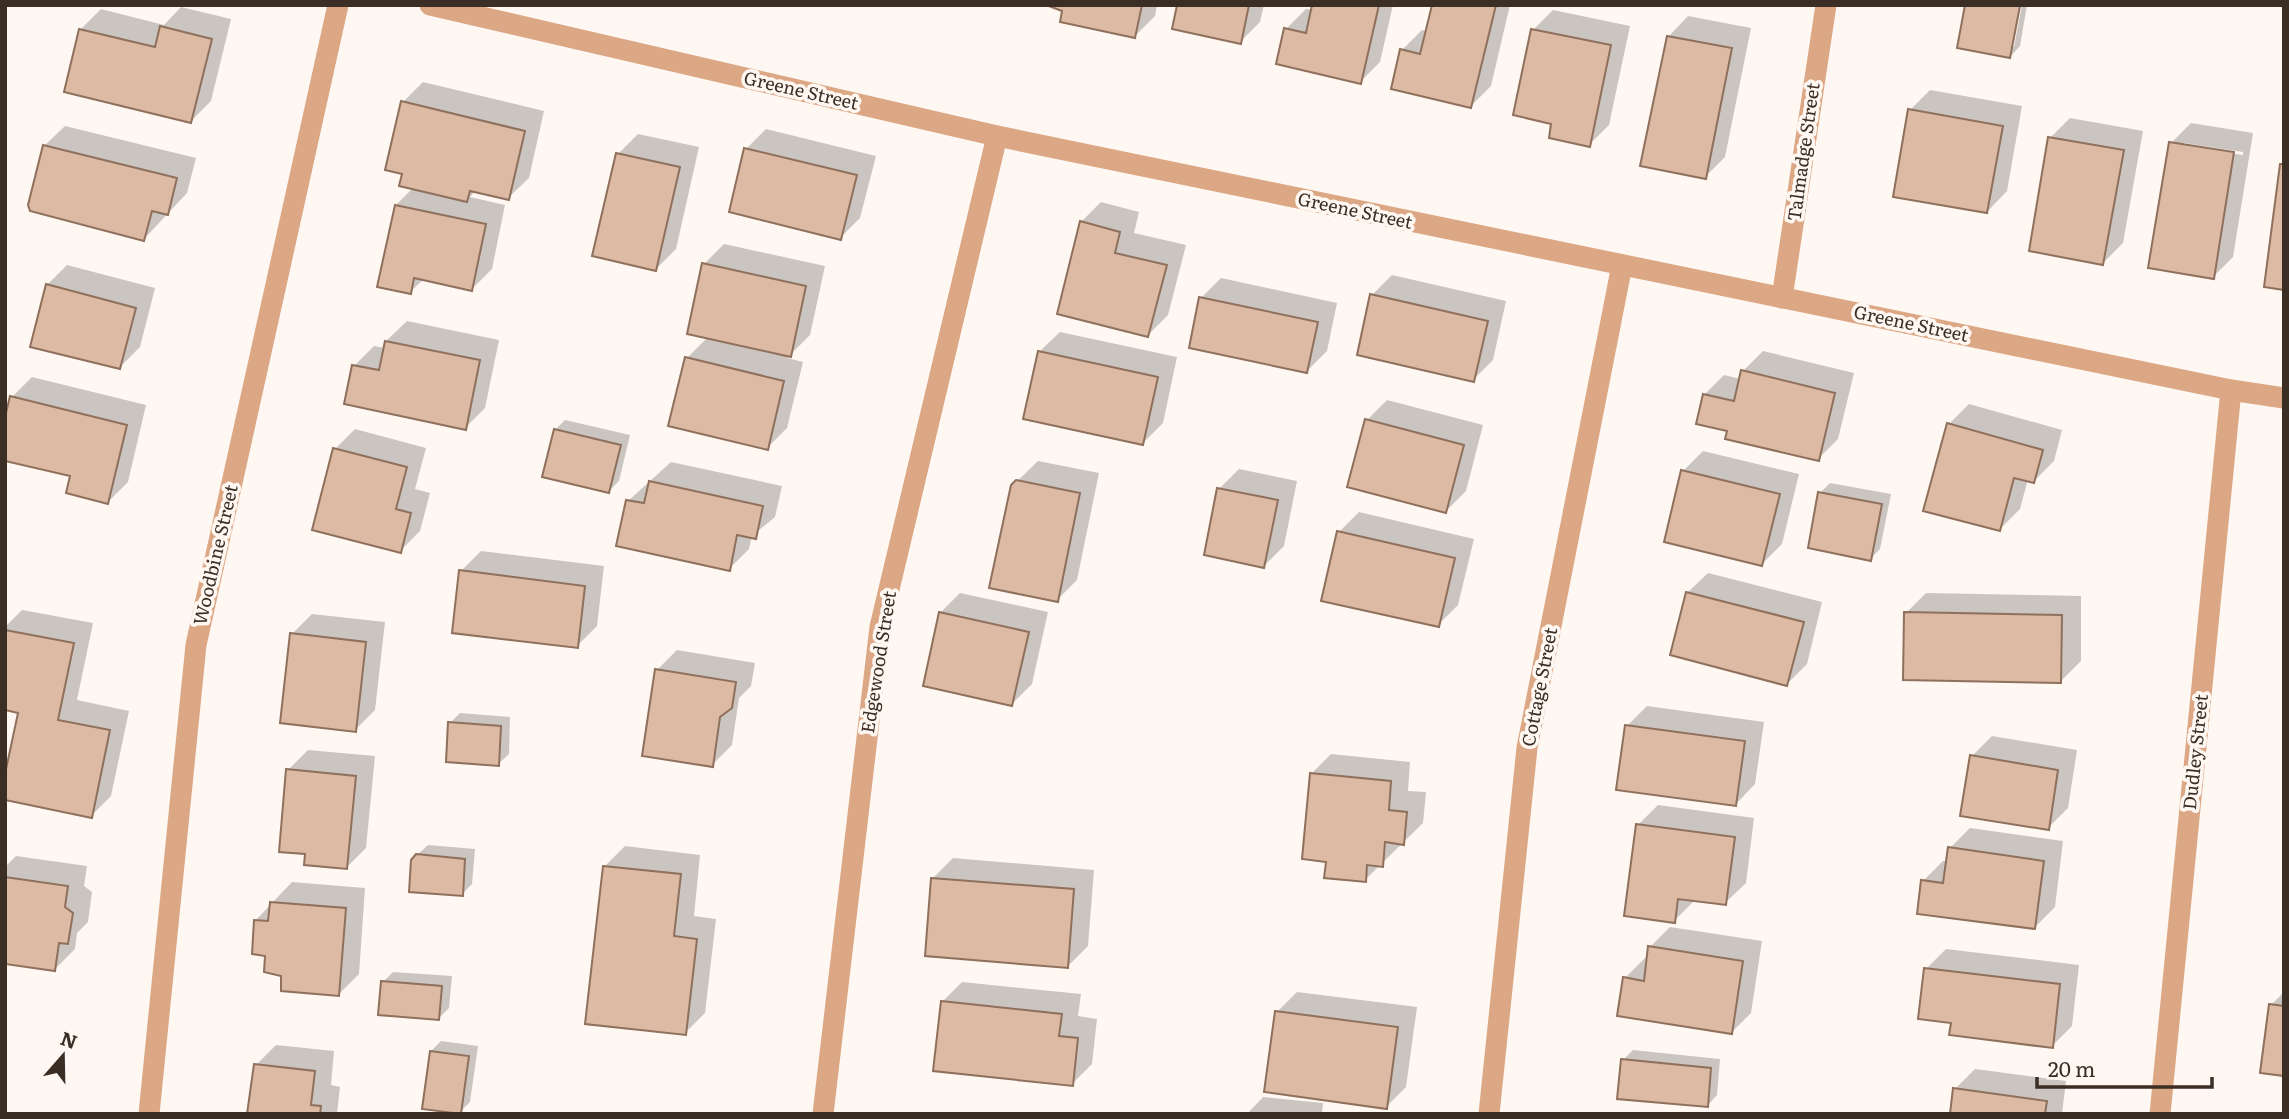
<svg xmlns="http://www.w3.org/2000/svg" width="2289" height="1119" viewBox="0 0 2289 1119" font-family="Literata,serif">
  <style>
    .shadow { fill: #0003; fill-rule: evenodd }
    .building { fill: #dcbaa4; stroke: #8f705c; stroke-width: 2 }
    .lines { fill: none; stroke-linecap: round; stroke-linejoin: round }
    .minor { stroke: #dca784; stroke-width: 21 }
    .labels { text-anchor: middle; stroke-width: 7; stroke-linejoin: round; paint-order: stroke }
    .street-label { font-size: 18px; fill: #3b2e25; stroke: #fef7f2 }
  </style>
  <rect width="100%" height="100%" fill="#fef7f2"/>
  <g class="shadow">
    <path d="M1157,5L1155,16L1135,36L1048,6Z"/>
    <path d="M1179,5H1264L1260,22L1240,42Z"/>
    <path d="M1314,5H1393L1380,62L1360,82L1286,29L1306,9L1313,10Z"/>
    <path d="M1434,5H1510L1491,86L1471,106L1402,50L1422,30L1427,31Z"/>
    <path d="M1966,5H2018L2011,47H2014L2022,5H2027L2020,46L2010,57Z"/>
    <path d="M181,7L231,19L211,101L191,121L81,29L101,9L164,25Z"/>
    <path d="M1553,10L1630,26L1609,125L1589,145L1553,123L1533,30Z"/>
    <path d="M1688,16L1751,28L1725,157L1705,177L1668,37Z"/>
    <path d="M423,82L544,111L529,178L508,198L476,190L470,197L505,205L492,269L472,289L425,278L410,292L396,205L414,187L404,173L403,102Z"/>
    <path d="M1930,90L2022,106L2007,191L1987,212L1910,110Z"/>
    <path d="M2070,118L2143,131L2123,243L2103,263L2050,138Z"/>
    <path d="M2191,123L2253,133L2233,257L2213,277L2171,143ZM2184,143L2243,152V155L2184,146Z"/>
    <path d="M65,126L196,158L187,193L144,239L44,146Z"/>
    <path d="M766,129L876,156L860,218L840,238L746,149Z"/>
    <path d="M638,134L699,147L676,249L656,269L618,154Z"/>
    <path d="M1101,202L1139,212L1134,233L1186,245L1168,315L1148,335L1081,222Z"/>
    <path d="M724,244L825,266L810,335L787,358L803,362L787,428L767,448L687,358L708,337L704,264Z"/>
    <path d="M67,265L155,288L140,347L120,367L47,285Z"/>
    <path d="M1392,275L1506,301L1493,360L1473,380L1372,295Z"/>
    <path d="M1221,278L1337,303L1327,351L1307,371L1201,298Z"/>
    <path d="M407,321L499,340L485,408L465,428L354,366L374,346L385,348L386,341Z"/>
    <path d="M1060,332L1177,357L1163,423L1143,443L1039,352Z"/>
    <path d="M1763,351L1854,373L1838,439L1818,459L1729,429L1704,395L1724,375L1741,379L1743,371Z"/>
    <path d="M32,377L146,405L128,482L108,502L72,475L12,397Z"/>
    <path d="M1387,400L1483,425L1466,491L1446,511L1367,420Z"/>
    <path d="M1969,404L2062,430L2054,461L2034,481L2028,479L2020,509L2000,529L1949,424Z"/>
    <path d="M565,420L630,435L619,481L609,491L555,430Z"/>
    <path d="M355,429L426,448L415,489L430,493L420,531L400,551L335,449Z"/>
    <path d="M1703,451L1799,474L1782,544L1762,564L1683,471Z"/>
    <path d="M1038,461L1099,473L1077,580L1057,600L1012,486Z"/>
    <path d="M671,462L782,486L775,517L752,536L749,549L729,569L628,501Z"/>
    <path d="M1239,469L1297,481L1284,546L1264,566L1219,489Z"/>
    <path d="M1830,483L1891,494L1880,549L1870,559L1820,493Z"/>
    <path d="M1359,512L1474,539L1458,605L1438,625L1339,532Z"/>
    <path d="M481,551L604,566L597,626L577,646L461,571Z"/>
    <path d="M1708,573L1822,602L1807,664L1787,684L1687,593Z"/>
    <path d="M960,593L1048,612L1032,684L1012,704L940,613Z"/>
    <path d="M1926,593L2081,596V661L2061,681L1906,613Z"/>
    <path d="M22,610L93,623L77,700L129,711L111,796L91,816L20,711L5,708V627Z"/>
    <path d="M312,614L385,622L375,710L355,730L292,634Z"/>
    <path d="M677,650L755,663L751,686L739,698L732,745L712,765L657,670Z"/>
    <path d="M1647,706L1764,722L1755,784L1735,805L1627,726Z"/>
    <path d="M460,713L510,717L509,754L498,764L450,723Z"/>
    <path d="M1992,736L2077,750L2068,808L2048,828L1972,756Z"/>
    <path d="M308,750L375,756L366,848L346,868L288,770Z"/>
    <path d="M1331,754L1410,762L1408,791L1426,792L1423,823L1365,880L1328,861L1311,774Z"/>
    <path d="M1658,805L1754,818L1746,883L1725,903L1694,901L1674,921L1638,825Z"/>
    <path d="M1970,828L2063,841L2055,907L2035,927L1923,881L1943,861H1948L1950,848Z"/>
    <path d="M428,845L475,849L472,884L462,894L417,855Z"/>
    <path d="M625,846L700,855L694,916L716,919L705,1013L685,1033L605,866Z"/>
    <path d="M16,856L87,866L84,886L92,892L88,922L77,933L75,949L55,969L5,963V867Z"/>
    <path d="M953,858L1094,870L1088,946L1068,966L933,878Z"/>
    <path d="M292,882L365,888L359,974L339,994L266,971L267,954L256,920Z"/>
    <path d="M1670,927L1762,941L1751,1013L1731,1033L1625,978L1645,958L1648,959L1650,947Z"/>
    <path d="M1946,949L2079,965L2072,1026L2052,1046L1953,1022L1926,969Z"/>
    <path d="M393,972L452,976L449,1008L439,1018L383,982Z"/>
    <path d="M962,982L1081,994L1078,1016L1097,1019L1092,1064L1072,1084L942,1002Z"/>
    <path d="M1297,992L1417,1007L1406,1087L1386,1107L1277,1012Z"/>
    <path d="M2284,992V1074L2271,1005Z"/>
    <path d="M441,1041L478,1046L470,1102L460,1112L431,1051Z"/>
    <path d="M276,1045L334,1051L331,1085L340,1087L337,1114H250L256,1065Z"/>
    <path d="M1633,1050L1720,1059L1717,1095L1707,1106L1623,1060Z"/>
    <path d="M1975,1069L2066,1081L2062,1114H1951L1955,1089Z"/>
    <path d="M1263,1097L1323,1103L1322,1114H1247Z"/>
  </g>
  <g class="building">
    <path d="M1046,5H1142L1135,38L1060,22L1062,11Z"/>
    <path d="M1177,5H1249L1241,44L1172,29Z"/>
    <path d="M1312,5H1379L1361,84L1276,64L1284,28L1306,33Z"/>
    <path d="M1432,5H1496L1471,108L1391,89L1400,49L1420,54Z"/>
    <path d="M1965,5L2020,6L2010,58L1957,48Z"/>
    <path d="M160,26L212,39L191,123L64,92L79,29L155,47Z"/>
    <path d="M1531,29L1611,45L1590,147L1549,138L1551,124L1513,115Z"/>
    <path d="M1667,36L1732,48L1706,179L1640,166Z"/>
    <path d="M401,101L525,131L509,200L470,191L467,202L399,186L402,174L385,170Z"/>
    <path d="M1908,109L2003,126L1987,213L1893,197Z"/>
    <path d="M2048,137L2124,150L2103,265L2029,251Z"/>
    <path d="M2169,142L2234,152L2214,279L2148,268Z"/>
    <path d="M43,145L177,178L168,215L152,211L144,241L30,211L28,205Z"/>
    <path d="M744,148L857,175L841,240L729,212Z"/>
    <path d="M616,153L680,167L656,271L592,256Z"/>
    <path d="M2280,164H2284V290L2264,287Z"/>
    <path d="M395,205L486,224L472,291L414,278L411,294L377,287Z"/>
    <path d="M1080,221L1120,232L1115,253L1167,265L1148,337L1057,314Z"/>
    <path d="M702,263L806,286L791,357L687,334Z"/>
    <path d="M46,284L136,308L120,369L30,347Z"/>
    <path d="M1370,294L1488,321L1474,382L1357,355Z"/>
    <path d="M1199,297L1318,322L1307,373L1189,348Z"/>
    <path d="M385,341L480,360L466,430L344,404L352,365L379,370Z"/>
    <path d="M1038,351L1158,377L1143,445L1023,419Z"/>
    <path d="M685,357L784,381L768,450L668,426Z"/>
    <path d="M1741,370L1835,393L1819,461L1725,439L1727,431L1696,424L1703,394L1734,401Z"/>
    <path d="M10,396L127,425L108,504L66,493L70,476L5,461V417Z"/>
    <path d="M1365,419L1464,445L1446,513L1347,487Z"/>
    <path d="M1947,423L2043,450L2034,483L2014,478L2000,531L1923,511Z"/>
    <path d="M554,429L621,445L609,493L542,477Z"/>
    <path d="M333,448L407,467L396,509L411,513L401,553L312,530Z"/>
    <path d="M1681,470L1780,494L1762,566L1664,542Z"/>
    <path d="M1016,480L1080,493L1058,602L989,588L1011,485Z"/>
    <path d="M649,481L763,506L756,539L737,535L730,571L616,546L626,500L644,503Z"/>
    <path d="M1217,488L1278,500L1264,568L1204,555Z"/>
    <path d="M1818,492L1882,504L1871,561L1808,548Z"/>
    <path d="M1337,531L1455,558L1439,627L1321,601Z"/>
    <path d="M459,570L585,586L578,648L452,633Z"/>
    <path d="M1686,592L1804,622L1787,686L1670,655Z"/>
    <path d="M939,612L1029,632L1012,706L923,686Z"/>
    <path d="M1904,612L2062,615L2061,683L1903,680Z"/>
    <path d="M5,630L74,643L58,720L110,730L92,818L5,800V774L18,713L5,710Z"/>
    <path d="M290,633L366,642L356,732L280,723Z"/>
    <path d="M655,669L736,682L732,708L720,717L713,767L642,756Z"/>
    <path d="M448,722L501,726L499,766L446,762Z"/>
    <path d="M1625,725L1745,741L1736,806L1616,790Z"/>
    <path d="M1970,755L2058,770L2049,830L1960,816Z"/>
    <path d="M286,769L356,776L347,869L304,865L305,854L279,852Z"/>
    <path d="M1310,773L1391,781L1389,810L1407,812L1404,845L1385,842L1383,867L1367,865L1366,882L1324,878L1326,862L1302,859Z"/>
    <path d="M1636,824L1735,837L1726,905L1678,899L1675,923L1624,916Z"/>
    <path d="M1948,847L2044,861L2035,929L1917,914L1921,880L1943,883Z"/>
    <path d="M416,854L465,859L463,896L409,892L411,860Z"/>
    <path d="M603,866L681,874L674,936L697,939L686,1035L585,1024Z"/>
    <path d="M5,877L68,886L65,907L73,913L68,944L59,943L55,971L5,964Z"/>
    <path d="M931,878L1074,889L1068,968L925,956Z"/>
    <path d="M270,902L346,908L339,996L281,991V976L264,972L265,956L252,954L254,920L268,921Z"/>
    <path d="M1648,946L1743,961L1732,1034L1617,1016L1623,977L1644,981Z"/>
    <path d="M1924,968L2060,984L2053,1048L1949,1035L1951,1023L1918,1019Z"/>
    <path d="M381,981L442,986L439,1020L378,1015Z"/>
    <path d="M941,1001L1062,1014L1059,1036L1078,1038L1073,1086L933,1071Z"/>
    <path d="M2269,1004L2284,1006V1076L2260,1073Z"/>
    <path d="M1275,1011L1398,1027L1387,1109L1264,1092Z"/>
    <path d="M430,1051L469,1056L461,1114L422,1109Z"/>
    <path d="M1621,1059L1711,1068L1708,1107L1617,1099Z"/>
    <path d="M254,1064L315,1071L311,1105L321,1106L320,1114H247Z"/>
    <path d="M1953,1088L2047,1101L2045,1114H1950Z"/>
  </g>
  <g class="lines">
    <g class="minor">
      <path d="M430,5L997,136L2231,390L2284,398"/>
      <path d="M1782,298L1826,5"/>
      <path d="M149,1114L196,645L338,5"/>
      <path d="M823,1114L880,627L997,136"/>
      <path d="M1489,1114L1527,748L1622,265"/>
      <path d="M2160,1114L2231,390"/>
    </g>
  </g>
  <g class="labels">
    <g class="street-label">
      <text transform="translate(801 91) rotate(13)" y="6">Greene Street</text>
      <text transform="translate(1804 152) rotate(-82)" y="6">Talmadge Street</text>
      <text transform="translate(1355 211) rotate(12)" y="6">Greene Street</text>
      <text transform="translate(1911 324) rotate(12)" y="6">Greene Street</text>
      <text transform="translate(216 555) rotate(-77)" y="6">Woodbine Street</text>
      <text transform="translate(879 662) rotate(-81)" y="6">Edgewood Street</text>
      <text transform="translate(1540 687) rotate(-79)" y="6">Cottage Street</text>
      <text transform="translate(2196 752) rotate(-84)" y="6">Dudley Street</text>
    </g>
  </g>
  <rect width="2289" height="1119" fill="none" stroke="#3b2e25" stroke-width="14"/>
  <g transform="translate(63 1056) rotate(20)" stroke="#fef7f2" stroke-width="5" paint-order="stroke">
  <path d="M0-5L12 26L0 18L-12 26Z" fill="#3b2e25"/>
  <text y="-10" font-size="19" font-weight="bold" text-anchor="middle" fill="#3b2e25">N</text>
  </g>
  <path d="M2037 1077v10h175v-10" fill="none" stroke="#3b2e25" stroke-width="3.5"/>
  <text x="2048" y="1077" font-size="21" fill="#3b2e25" stroke="#fef7f2" stroke-width="5" paint-order="stroke">20 m</text>
</svg>
